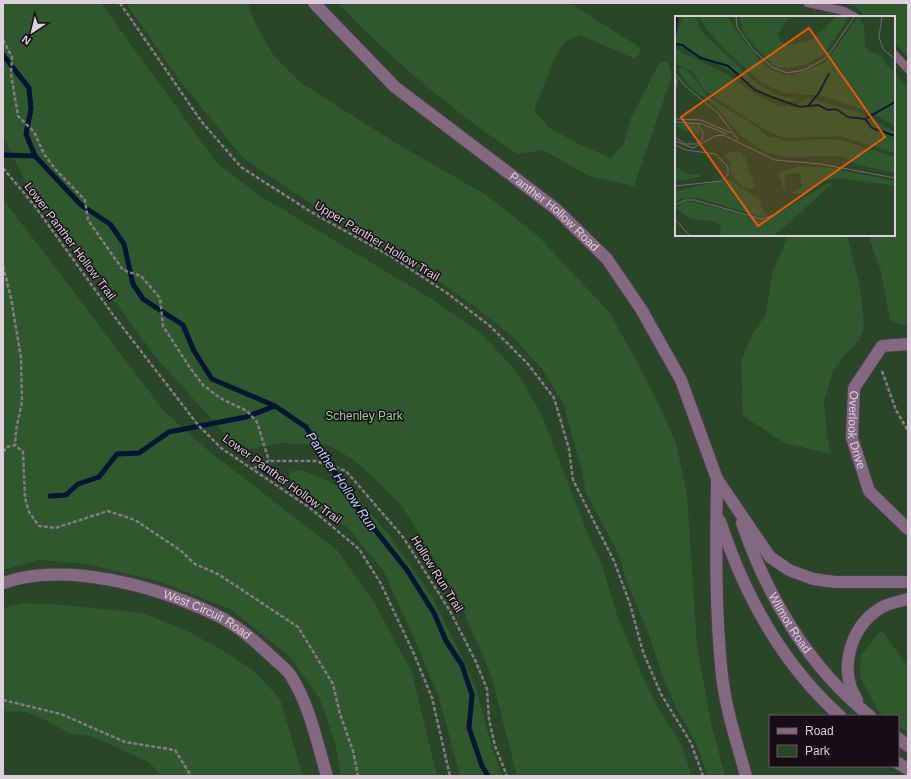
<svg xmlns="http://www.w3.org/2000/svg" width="911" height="779" viewBox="0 0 911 779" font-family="Arial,sans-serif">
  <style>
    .green { fill: #2a4629; fill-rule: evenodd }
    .forest { fill: #2f582f }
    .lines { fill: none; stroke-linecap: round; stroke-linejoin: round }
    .stream { stroke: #001633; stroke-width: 5 }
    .lane-casing { stroke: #4d3c4c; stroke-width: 10 }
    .street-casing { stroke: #4d3c4c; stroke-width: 14 }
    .secondary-casing { stroke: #4d3c4c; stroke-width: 14 }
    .path { stroke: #897887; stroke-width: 2.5; stroke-dasharray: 4 2; stroke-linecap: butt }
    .lane { stroke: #826980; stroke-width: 8 }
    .street { stroke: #826980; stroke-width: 12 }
    .secondary { stroke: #826980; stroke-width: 12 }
    .labels { text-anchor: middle; stroke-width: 3; stroke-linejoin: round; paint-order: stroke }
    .street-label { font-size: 12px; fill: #ddcfdb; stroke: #160d15 }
    .park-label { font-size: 12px; fill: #92d190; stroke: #160d15 }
    .water-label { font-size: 13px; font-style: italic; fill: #b4d4fc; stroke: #160d15 }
    .inset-river { fill: none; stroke: #001633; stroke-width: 2 }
    .inset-road { fill: none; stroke: #786576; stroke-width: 1 }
    .view { fill: #e8590c; fill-opacity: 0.15; stroke: #e8590c; stroke-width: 2 }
    .inset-edge { fill: none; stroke: #ddcfdb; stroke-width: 2 }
  </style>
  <rect width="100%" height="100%" fill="#341f32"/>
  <path class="green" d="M3,3H908V776H3ZM676,17H894V235H676ZM770,716H898V766H770Z"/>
  <g class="forest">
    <path d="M3,3H101L217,163L262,197L430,298L481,333L515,370L541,413L585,527L603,568L617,615L636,661L655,703L683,747L691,776H517L491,675L457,596L402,506L357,462L331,446L282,443L240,451L154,355L98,279L33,197L3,136Z"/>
    <path d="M126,3H248L255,24L274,56L300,82L389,139L486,195L537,235L610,313L654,394L676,443L687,495L697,646L711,723L725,776H708L696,743L675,706L663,677L648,632L628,585L618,553L586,493L582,472L563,402L541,368L512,336L473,305L416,266L313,205L243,158L180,81Z"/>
    <path d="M338,3H562L573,5L641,48L639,55L635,59L580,35L567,40L557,53L534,110L548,127L582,146L611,158L624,143L630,120L659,63L668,61L672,76L634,186L589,176L543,150L517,154C453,111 391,60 338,3Z"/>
    <path d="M844,3H908V57L894,43V17H867L856,7Z"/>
    <path d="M894,73L908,88V326L890,321L881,271L868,235H894Z"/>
    <path d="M3,199L165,412L211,453L337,550L373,600L412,673L437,776H341L335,743L320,699L289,656L232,610L162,582L86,564L39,560L3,570Z"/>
    <path d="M788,235H847L860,287L864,325L860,339L846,354L832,373L824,401L827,437L831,454L785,443L743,416L741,361L752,335L766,314L772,275Z"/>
    <path d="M301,470L334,484L363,505L387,532L433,598L475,685L489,737L502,776H460L440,700L418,647L383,570L348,528L319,508L292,484L289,472Z"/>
    <path d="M22,603L65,605L143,613L191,633L229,654L257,674L280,699L303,776H161L149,762L91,736L70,734L49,722L26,712L3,711V608Z"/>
    <path d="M881,630L908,667V732L898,725V716H885L878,711L860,677L861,655Z"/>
  </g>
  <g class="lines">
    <g class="stream">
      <path d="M3,55L29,88L31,109L26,134L35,156L81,205L110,224L124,244L133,284L143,299L183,325L194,351L212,379L275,406L306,427L353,502L407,570L434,613L446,641L462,665L472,695L469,728L482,766L488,776"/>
      <path d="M3,155L35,156"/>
      <path d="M50,496L66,495L78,484L99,477L117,454L139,453L169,432L246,417L275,406"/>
    </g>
    <defs>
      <g id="lane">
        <path d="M808,3L844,11L855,17"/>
        <path d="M894,54L908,69"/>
      </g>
      <g id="street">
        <path id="s1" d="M908,344L882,346L854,388L852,438L869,491L908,529"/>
        <path id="s2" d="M3,583C65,561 156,586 214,614C236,624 255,641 272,657C278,663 287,669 291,676C310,706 317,743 327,776"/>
      </g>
      <g id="secondary">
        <path id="s3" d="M314,3L395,87L556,209L607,259L641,309L681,380L717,479L770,557L789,570L813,579L835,582H908"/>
        <path d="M717,479C716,544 715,611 722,676C726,710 737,743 746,776"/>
        <path d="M720,521C744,594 782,664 840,716"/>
        <path id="s4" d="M742,523C767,596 809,668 870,716"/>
        <path d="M857,700C838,670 850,628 879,609C887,603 898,602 908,599"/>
        <path d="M898,738L908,746"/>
        <path d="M898,763L908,769"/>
      </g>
    </defs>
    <use href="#lane" class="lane-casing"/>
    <use href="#street" class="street-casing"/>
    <use href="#secondary" class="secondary-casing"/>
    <g class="path">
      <path d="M120,3L201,121L241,167L311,212L392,257L447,293L490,326L528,364L554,398L569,449L573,480L614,561L630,604L643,652L661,694L691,743L703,776"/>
      <path d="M3,40L12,57L11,74L18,116L34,132L44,154L56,170L85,200L88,220L123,270L141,276L160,298L163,326L188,365L203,385L220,398L247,411L257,422L269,461"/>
      <path d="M3,168L34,205L114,316L198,425L221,448L310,508L359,549L380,582L414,654L432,698L450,776"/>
      <path d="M3,266L11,298L21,358L22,402L16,430L15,445"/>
      <path d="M882,371L896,410L908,431"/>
      <path d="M3,452L7,447L15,445L23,452L25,498L29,512L39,526L55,528L108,511L135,520L180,550L195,564L218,574L298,627L333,684L340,714L353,751L358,776"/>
      <path d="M254,468L269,461H316L346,471L403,537L450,611L476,662L487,689L489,719L495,746L507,776"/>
      <path d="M3,700L61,714L125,742L175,750L191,776"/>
    </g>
    <use href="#lane" class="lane"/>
    <use href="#street" class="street"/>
    <use href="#secondary" class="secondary"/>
  </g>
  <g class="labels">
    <g class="street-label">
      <text dy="4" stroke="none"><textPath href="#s3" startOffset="319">Panther Hollow Road</textPath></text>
      <text transform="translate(70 241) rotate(53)" y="4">Lower Panther Hollow Trail</text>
      <text transform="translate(377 241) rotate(31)" y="4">Upper Panther Hollow Trail</text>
      <text dy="4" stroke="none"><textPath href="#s1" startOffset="119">Overlook Drive</textPath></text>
      <text transform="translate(282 479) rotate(36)" y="4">Lower Panther Hollow Trail</text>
      <text transform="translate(437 574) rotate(58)" y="4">Hollow Run Trail</text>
      <text dy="4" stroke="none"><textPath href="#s2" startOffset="212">West Circuit Road</textPath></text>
      <text dy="4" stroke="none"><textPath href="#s4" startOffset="111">Wilmot Road</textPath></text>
    </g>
    <g class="park-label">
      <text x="364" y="420">Schenley Park</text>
    </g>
    <g class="water-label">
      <text transform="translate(342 481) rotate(56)" y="5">Panther Hollow Run</text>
    </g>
  </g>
  <g transform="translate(675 16)">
    <rect width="220" height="220" fill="#341f32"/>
    <path d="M0,0H220V220H0Z" fill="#2a4629"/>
    <path d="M8,0H21L27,16L80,66L101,79L123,84L110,86L91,80L52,53L2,29L0,24ZM24,0H52L68,25L90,50L105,58L118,59L150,47L184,0L189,11L190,31L193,35L205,39L213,51L220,55V110L193,95L147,80L109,77L87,67L49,33L30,11ZM64,0H114L102,19L107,26L115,29L137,24L162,0H175L148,39L130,49L114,52L102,51L86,37L69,17ZM0,33L52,58L75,75L104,90L120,91L132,82L186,97L220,116V137L164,120L110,122L94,116L30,75L17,55L2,49ZM8,52L16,58L32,80L80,110L92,120L114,125L154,123L169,125L220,141V157L183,149L166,140L112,141L94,137L80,130L65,119L40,90L13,69L3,53ZM2,108H18L24,111L25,119L3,112ZM57,136H65L71,143L80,173L69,172L57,160L55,146L49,139ZM123,150L154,152L195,160L220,165V170L165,162L150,164L129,177H116L127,171L125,158L121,157L109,159L111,178L103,157ZM0,151L14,158L25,159V161L0,165ZM54,163L86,185L84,187L89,196L94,199L87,201L23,182H7L0,186V175ZM154,167L157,168L99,220H45L46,211L41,206L15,202L0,192L10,185L18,186L90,204Z" fill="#2f582f"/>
    <path class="inset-river" d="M0,21L2,0M0,28L7,29L26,42L53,50L80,74L97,81L125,91L143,89L153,94L161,93L173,101L190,103L197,112L220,120M132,91L144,77L154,57M190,103L220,86"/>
    <path class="inset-road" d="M61,0L62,11L77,33L97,51L112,57L129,54L151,42L180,0M207,0L204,21L208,33L220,43M0,57L10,70L43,97L63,124M0,79L2,62M0,103L26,104L56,117M0,106L27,108L52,118M0,121L10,128H22L27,124L28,116L22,107M0,125L18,132L40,120L48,119L100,144L146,148L220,162M0,129L11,134L40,138L53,151V159L46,165L0,170M0,189L10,184H19L87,203L98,199M0,203L15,220"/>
    <path class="view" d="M134,12L210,121L83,210L6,101Z"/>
    <rect width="220" height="220" class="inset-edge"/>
  </g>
  <rect width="911" height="779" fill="none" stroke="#ddcfdb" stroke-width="8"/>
  <rect x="769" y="715" width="130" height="52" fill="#160d15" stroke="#665b64"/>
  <rect x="777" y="728" width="20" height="6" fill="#826980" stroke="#665b64"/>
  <text x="805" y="735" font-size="12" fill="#ddcfdb">Road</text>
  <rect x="777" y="745" width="20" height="12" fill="#2a4629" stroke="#665b64"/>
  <text x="805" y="755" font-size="12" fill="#ddcfdb">Park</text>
  <g transform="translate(32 32) rotate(215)" stroke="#160d15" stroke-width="3" paint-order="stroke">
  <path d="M0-3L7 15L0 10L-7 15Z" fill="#ddcfdb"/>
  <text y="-6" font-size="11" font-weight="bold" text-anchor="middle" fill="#ddcfdb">N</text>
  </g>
</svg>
